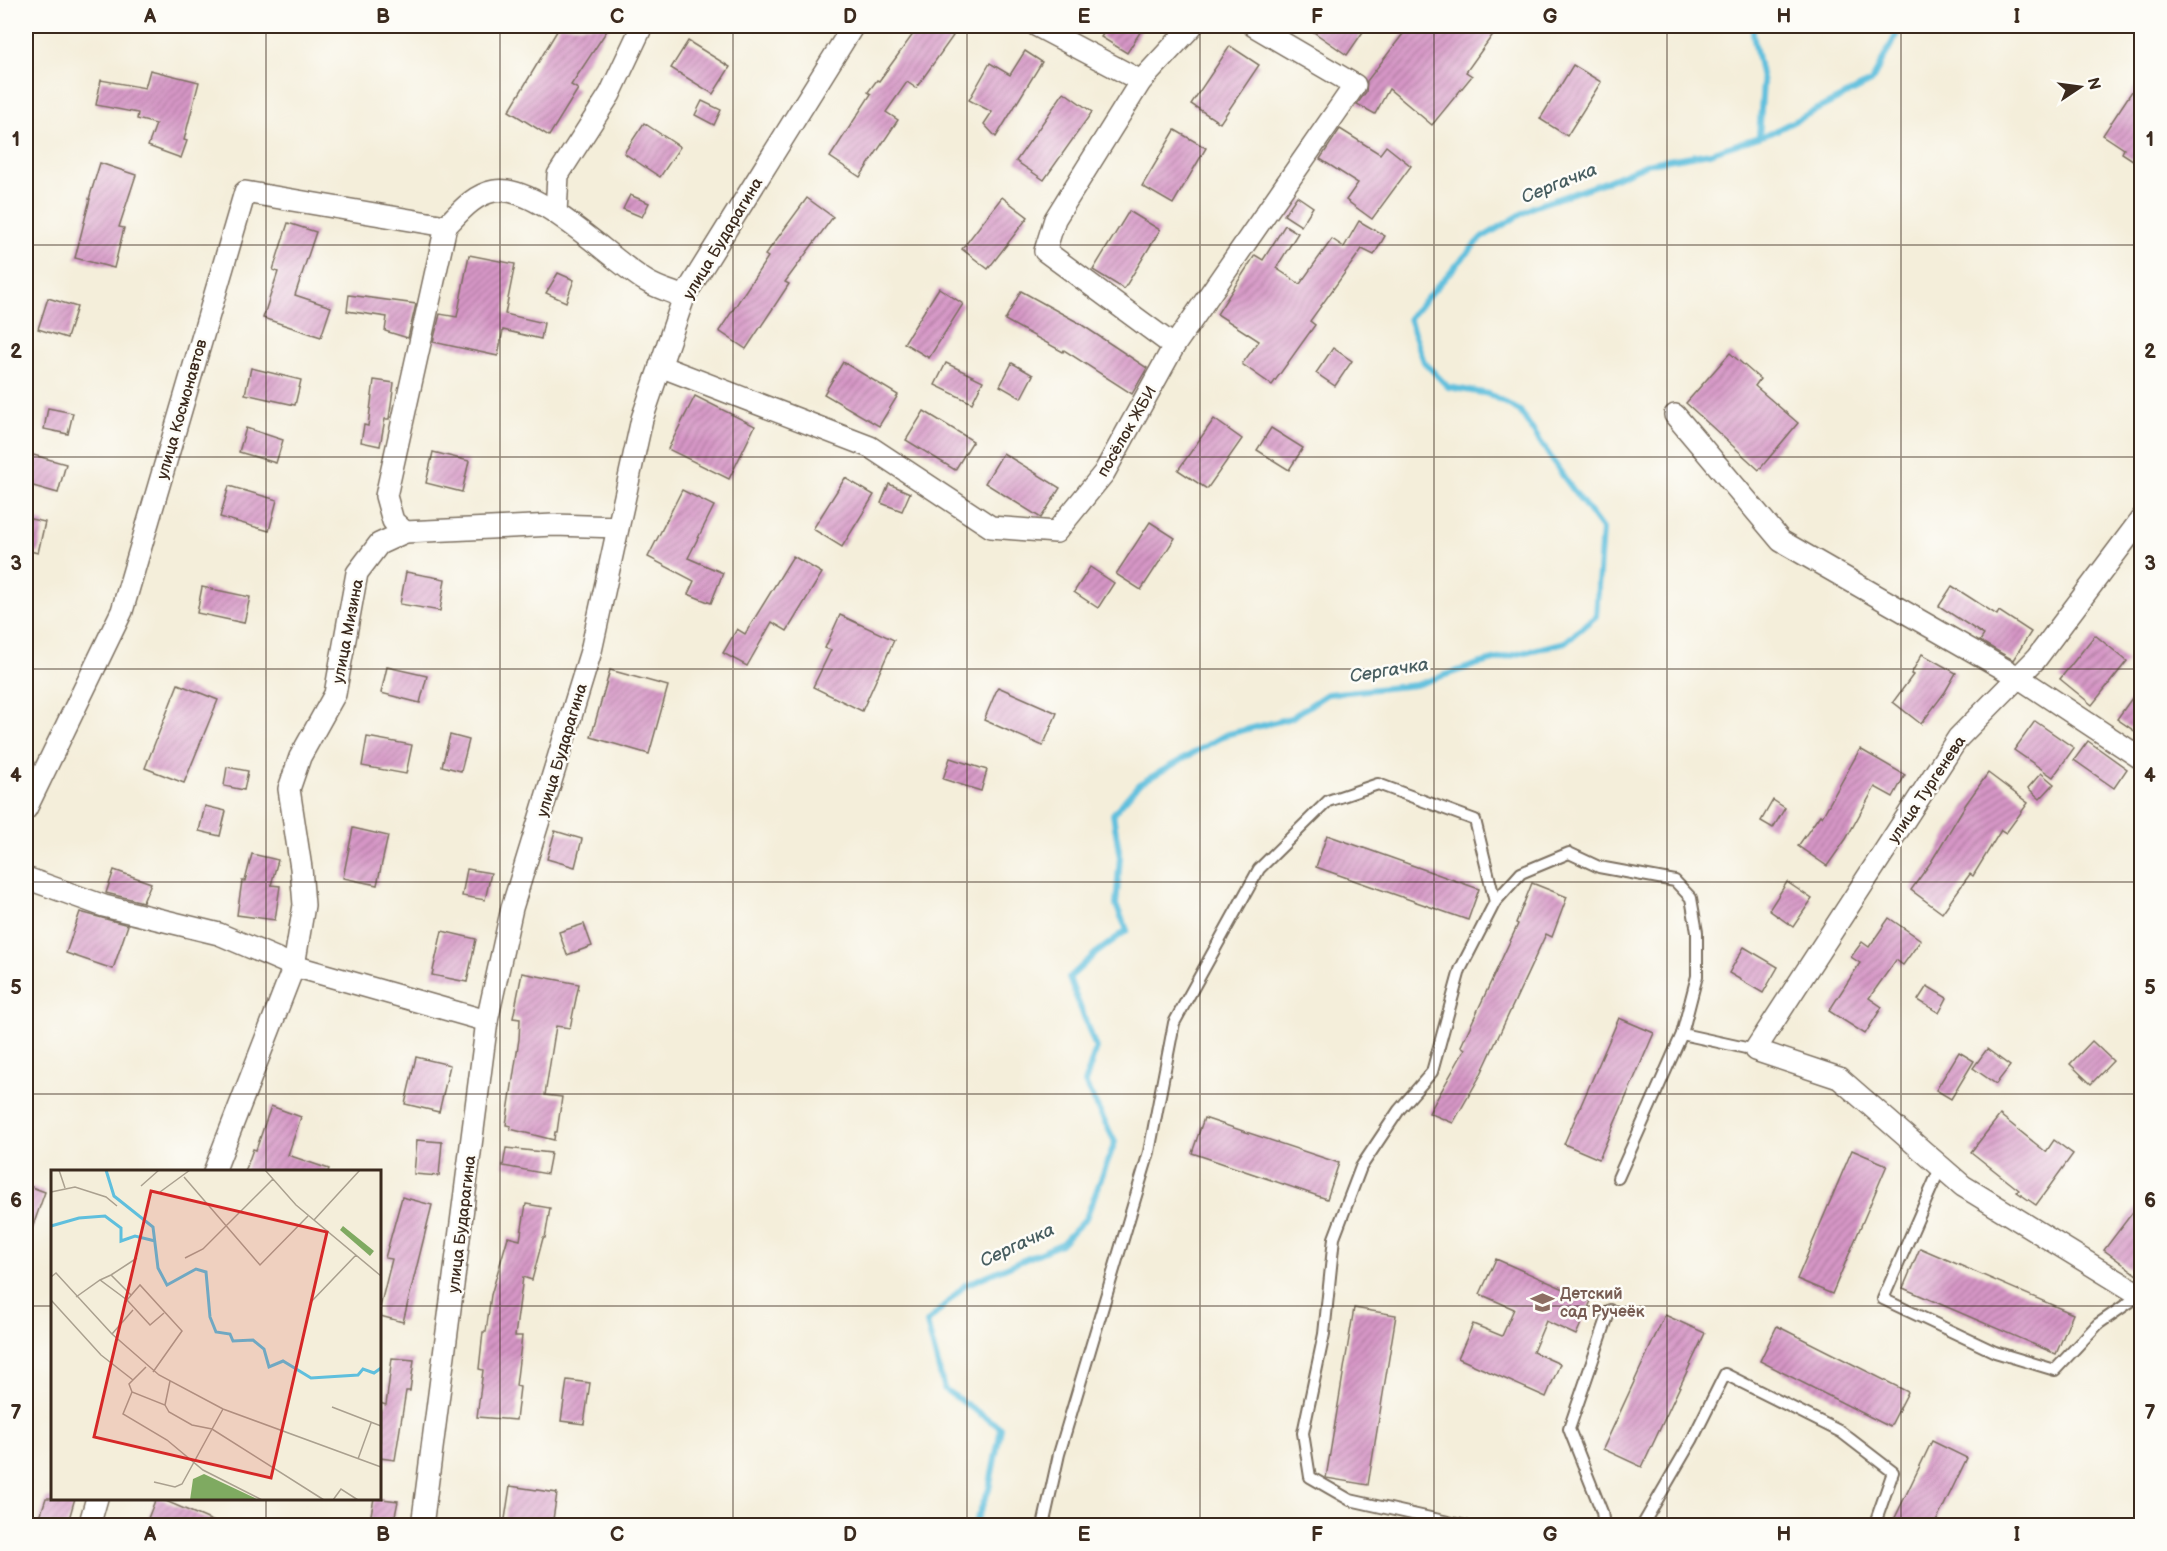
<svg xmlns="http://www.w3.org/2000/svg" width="2167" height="1551" viewBox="0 0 2167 1551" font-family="'Balsamiq Sans',sans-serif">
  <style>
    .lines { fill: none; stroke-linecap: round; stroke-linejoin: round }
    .stream { stroke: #5fbfdd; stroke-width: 6 }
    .building { fill: url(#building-hatch) }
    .lane-casing { stroke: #7c6f60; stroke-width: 14 }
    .street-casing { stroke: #7c6f60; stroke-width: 24 }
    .lane { stroke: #fff; stroke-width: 10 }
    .street { stroke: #fff; stroke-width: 21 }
    .grid { fill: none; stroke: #3b2a1e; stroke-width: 1.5; stroke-opacity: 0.55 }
    .labels { text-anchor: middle; stroke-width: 5; stroke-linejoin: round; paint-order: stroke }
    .street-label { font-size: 16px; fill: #3b2a1e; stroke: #fdfcf7 }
    .education-label { font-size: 16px; font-weight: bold; fill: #785e54; stroke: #fdfcf7; text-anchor: start }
    .water-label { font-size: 18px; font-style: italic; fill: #485e61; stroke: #fdfcf7 }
    .inset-river { fill: none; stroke: #5fbfdd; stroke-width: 3 }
    .inset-road { fill: none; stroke: #aaa08f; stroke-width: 1.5 }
    .view { fill: #d62828; fill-opacity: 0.15; stroke: #d62828; stroke-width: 3 }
    .inset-edge { fill: none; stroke: #3b2a1e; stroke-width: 3 }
    .neatline { fill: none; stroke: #3b2a1e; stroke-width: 2 }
    .grid-label { font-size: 20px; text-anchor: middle; font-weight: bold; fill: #3b2a1e }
  </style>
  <defs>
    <pattern id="building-hatch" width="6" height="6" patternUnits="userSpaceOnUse" patternTransform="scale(1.5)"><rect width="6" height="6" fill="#d696c6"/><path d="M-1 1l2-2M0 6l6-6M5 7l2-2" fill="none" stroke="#af7ba0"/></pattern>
  </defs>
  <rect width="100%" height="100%" fill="#fdfcf7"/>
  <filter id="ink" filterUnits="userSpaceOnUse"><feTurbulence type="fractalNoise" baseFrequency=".0167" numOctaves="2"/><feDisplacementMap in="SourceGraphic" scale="12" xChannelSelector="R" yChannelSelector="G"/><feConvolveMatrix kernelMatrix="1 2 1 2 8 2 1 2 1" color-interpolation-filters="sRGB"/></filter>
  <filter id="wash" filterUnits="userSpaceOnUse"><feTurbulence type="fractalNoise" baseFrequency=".008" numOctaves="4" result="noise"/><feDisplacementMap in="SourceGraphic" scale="24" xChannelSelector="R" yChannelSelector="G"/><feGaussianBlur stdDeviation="1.35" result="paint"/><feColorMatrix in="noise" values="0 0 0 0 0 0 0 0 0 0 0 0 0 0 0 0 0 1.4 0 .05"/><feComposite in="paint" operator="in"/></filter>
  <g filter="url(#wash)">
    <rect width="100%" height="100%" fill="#f4eeda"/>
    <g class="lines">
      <g class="stream">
        <path d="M1753,26V35L1763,83L1759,137"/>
        <path d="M974,1526L989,1489L1001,1428L944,1389L927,1323L965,1285L1061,1244L1086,1218L1115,1142L1085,1083L1096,1048L1069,978L1095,954L1127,930L1116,905L1120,857L1113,814L1139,784L1225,735L1291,718L1327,694L1416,685L1478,664L1565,642L1596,616L1602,529L1563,476L1520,411L1489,394L1448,387L1424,362L1409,318L1480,239L1533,207L1605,182L1650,163L1710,153L1771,133L1871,82L1901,26"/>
      </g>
    </g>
    <g id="blocks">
      <g class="building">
        <path d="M560,26H610L571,85L578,89L549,136L509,111Z"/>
        <path d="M919,26H939L953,36L916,88L907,82L886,112L898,120L860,177L830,157L871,94L868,92L877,80L879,81Z"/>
        <path d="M1108,26H1144L1127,53L1101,37Z"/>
        <path d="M1305,26H1367L1347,55Z"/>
        <path d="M1409,26H1499L1466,72L1472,76L1432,125L1389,89L1375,114L1357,104L1366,92L1367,81Z"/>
        <path d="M688,41L730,67L713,94L671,68Z"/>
        <path d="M1230,46L1259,65L1220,123L1191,104Z"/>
        <path d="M1025,51L1042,62L996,137L984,124L992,112L969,100L990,63L1010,75Z"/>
        <path d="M1573,65L1601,82L1567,136L1540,119Z"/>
        <path d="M150,70L199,82L184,140L187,141L181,158L148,146L156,124L137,119L138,113L96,105L101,80L145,88Z"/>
        <path d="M2142,76V166L2122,153L2124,149L2103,135Z"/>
        <path d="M1064,92L1092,112L1044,180L1016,161Z"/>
        <path d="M702,101L721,110L714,125L695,115Z"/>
        <path d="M644,123L680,147L660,177L624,153Z"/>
        <path d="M1340,129L1380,154L1386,146L1411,166L1372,219L1346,200L1358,183L1320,159Z"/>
        <path d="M1175,130L1206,148L1173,204L1142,186Z"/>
        <path d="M100,163L136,175L119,227L124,228L114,268L75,258L90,199H89Z"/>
        <path d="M630,195L649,203L642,217L623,209Z"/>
        <path d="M1297,196L1313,207L1301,226L1284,215Z"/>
        <path d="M1002,197L1028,217L988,269L962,249Z"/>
        <path d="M807,198L833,217L785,282L789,284L746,349L719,331L768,257L765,255Z"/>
        <path d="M1129,211L1160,230L1124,289L1093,270Z"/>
        <path d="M1359,221L1385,236L1374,255L1362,249L1310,321L1315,325L1272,385L1242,364L1259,341L1217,314L1255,255L1263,260L1285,225L1298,233L1276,268L1300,284L1332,239L1344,247Z"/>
        <path d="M288,223L316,232L295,295L331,307L321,337L263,318L278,272L273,270Z"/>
        <path d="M469,255L515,264L505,314L544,323L541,339L503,330L498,356L433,342L440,314L457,317Z"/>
        <path d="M558,273L574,280L566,302L546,293Z"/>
        <path d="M939,288L963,304L929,358L904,343Z"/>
        <path d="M1021,291L1079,323L1147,368L1132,394L1064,350L1063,352L1005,320Z"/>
        <path d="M349,295L416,304L408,338L385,331L387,317L347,311Z"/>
        <path d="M48,298L77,307L67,338L38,329Z"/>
        <path d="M1333,348L1352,361L1335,386L1316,373Z"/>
        <path d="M1730,353L1760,379L1755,386L1798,423L1759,470L1686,403Z"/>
        <path d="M843,362L898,395L879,426L824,394Z"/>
        <path d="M946,363L983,381L972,403L935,385Z"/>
        <path d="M1012,363L1033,375L1021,398L1000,386Z"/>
        <path d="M251,368L301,380L295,405L245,394Z"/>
        <path d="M374,380L394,383L389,419H385L380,446L361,442L364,425L368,426Z"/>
        <path d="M695,396L755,426L729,479L668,449Z"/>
        <path d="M48,408L73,413L68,434L44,429Z"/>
        <path d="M924,411L973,441L955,470L906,440Z"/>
        <path d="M1214,419L1242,439L1207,489L1178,470Z"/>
        <path d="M246,428L283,440L276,463L239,452Z"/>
        <path d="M1271,428L1303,448L1289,470L1257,450Z"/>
        <path d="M433,452L469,461L462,492L426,483Z"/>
        <path d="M26,453L66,464L58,493L26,484Z"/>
        <path d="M1003,453L1060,488L1041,518L985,483Z"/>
        <path d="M845,478L874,495L842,547L813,529Z"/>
        <path d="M889,484L910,493L902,511L881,503Z"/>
        <path d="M229,486L277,500L269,531L220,517Z"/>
        <path d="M682,490L714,506L688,558L723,573L711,603L688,594L694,581L648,557Z"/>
        <path d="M26,518L45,522L38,553L26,550Z"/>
        <path d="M1150,522L1175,538L1141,590L1116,574Z"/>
        <path d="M793,556L822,573L787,631L772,622L747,666L723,653L737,629L745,634Z"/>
        <path d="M1090,567L1114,583L1098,608L1074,592Z"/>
        <path d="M406,572L445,579L440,611L400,604Z"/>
        <path d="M1952,586L1997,615L1999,611L2031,632L2013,660L1980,641L1984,635L1939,606Z"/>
        <path d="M202,587L250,597L244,623L197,613Z"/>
        <path d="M840,615L894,640L862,711L813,687L831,650L825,648Z"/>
        <path d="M2095,635L2127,661L2092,705L2060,679Z"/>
        <path d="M1922,654L1956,673L1945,692L1921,724L1893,702L1913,675L1911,674Z"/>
        <path d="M387,667L427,676L420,703L381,693Z"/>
        <path d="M610,670L668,686L649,754L591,737Z"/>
        <path d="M178,684L218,700L184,783L145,768Z"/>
        <path d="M2142,684V736L2117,719Z"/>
        <path d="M998,687L1057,713L1043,746L984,720Z"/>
        <path d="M2035,721L2074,748L2053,777L2014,750Z"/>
        <path d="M450,735L469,740L461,771L442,766Z"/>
        <path d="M367,737L412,745L406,774L362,766Z"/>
        <path d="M2088,741L2127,769L2114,788L2074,760Z"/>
        <path d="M1860,749L1905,775L1893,797L1875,787L1846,839L1827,866L1798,846L1820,815L1822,817Z"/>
        <path d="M950,758L987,770L981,791L943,779Z"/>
        <path d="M227,767L248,771L244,790L224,786Z"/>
        <path d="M1988,773L2028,803L2006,833L2001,830L1973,876L1970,874L1942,913L1911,890L1931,862L1966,804Z"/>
        <path d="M2041,773L2054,784L2040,799L2028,788Z"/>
        <path d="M1773,800L1785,808L1773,828L1761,821Z"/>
        <path d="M205,806L226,811L220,836L199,831Z"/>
        <path d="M353,828L388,836L377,885L343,878Z"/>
        <path d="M555,831L582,839L575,867L547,859Z"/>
        <path d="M1327,835L1479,889L1468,920L1316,867Z"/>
        <path d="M252,854L278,860L271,885L280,886L275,920L237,915L242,881H245Z"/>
        <path d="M467,869L491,873L485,900L462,896Z"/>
        <path d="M114,870L151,883L143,902L106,893Z"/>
        <path d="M1787,882L1812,899L1793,927L1769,910Z"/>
        <path d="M1532,883L1567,897L1552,937L1546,934L1480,1076L1453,1123L1429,1113L1465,1049L1461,1046L1518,924L1516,923Z"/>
        <path d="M80,912L128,925L113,969L66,953Z"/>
        <path d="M1889,918L1921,940L1903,965L1896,960L1869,998L1882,1007L1865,1034L1829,1011L1860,963L1851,957L1862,942L1869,947Z"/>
        <path d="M584,924L592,946L567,955L559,932Z"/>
        <path d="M442,931L476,939L467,982L432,975Z"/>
        <path d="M1744,947L1778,967L1763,993L1729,973Z"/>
        <path d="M522,973L579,984L570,1028L556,1026L545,1095L562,1097L557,1132H555L554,1140L510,1129L511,1126L506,1125L519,1039L520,1019L513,1018Z"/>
        <path d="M1927,986L1947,998L1939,1013L1918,1000Z"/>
        <path d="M1619,1018L1654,1033L1599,1159L1564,1144Z"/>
        <path d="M2092,1041L2113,1061L2091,1084L2070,1064Z"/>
        <path d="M1987,1049L2010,1066L1996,1084L1973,1068Z"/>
        <path d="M1959,1052L1974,1061L1951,1099L1936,1090Z"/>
        <path d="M416,1057L450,1065L439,1112L405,1104Z"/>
        <path d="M271,1106L301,1117L288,1155L329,1169L328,1172H245L253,1149L256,1150Z"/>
        <path d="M2000,1115L2046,1152L2054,1140L2073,1154L2036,1205L2017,1192L2019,1190L1971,1152Z"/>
        <path d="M1204,1118L1339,1163L1327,1199L1192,1153Z"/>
        <path d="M417,1140L442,1142L439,1176L414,1174Z"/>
        <path d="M506,1148L551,1153L547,1174L503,1166Z"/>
        <path d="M1852,1150L1887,1165L1832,1294L1797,1279Z"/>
        <path d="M26,1185L45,1192L28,1240L26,1239Z"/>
        <path d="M402,1197L432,1205L403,1322L380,1316V1307L392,1259L385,1258Z"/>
        <path d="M2142,1200V1278L2104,1250Z"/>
        <path d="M526,1204L550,1208L545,1238H543L532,1280L523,1277L515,1336H522L516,1386L520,1387L516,1420L477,1417L483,1370L479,1369L483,1332H486L491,1295L508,1237L520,1240Z"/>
        <path d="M1920,1248L2073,1314L2056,1354L1903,1288Z"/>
        <path d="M1496,1259L1591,1301L1576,1335L1546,1321L1533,1352L1560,1364L1546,1397L1458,1358L1473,1324L1502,1336L1514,1309L1480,1294Z"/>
        <path d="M1354,1308L1396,1315L1368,1485L1326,1478Z"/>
        <path d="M1665,1315L1705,1333L1642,1467L1603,1449Z"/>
        <path d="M1777,1326L1908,1392L1890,1427L1760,1361Z"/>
        <path d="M392,1358L414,1360L410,1391H406L395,1460L380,1458V1403L386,1405Z"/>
        <path d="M567,1380L590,1383L584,1424L561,1421Z"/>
        <path d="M1932,1441L1967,1458L1934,1526H1891Z"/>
        <path d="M510,1486L557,1493L552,1526H504Z"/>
        <path d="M46,1498H75L67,1526H37Z"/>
        <path d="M156,1498H159L224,1526H145Z"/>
        <path d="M374,1498L398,1501L393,1526H369Z"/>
      </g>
    </g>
  </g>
  <g filter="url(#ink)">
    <use href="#blocks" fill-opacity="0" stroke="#7c6f60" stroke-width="1.5"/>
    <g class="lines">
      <defs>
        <g id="lane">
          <path d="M1941,1166L1883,1299L1995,1352L2055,1370L2098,1324L2140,1295"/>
          <path d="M1618,1178L1682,1034"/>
          <path d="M1043,1526L1059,1454L1149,1152L1174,1023L1259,869L1328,801L1378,784L1475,820L1495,902"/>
          <path d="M1466,1526L1350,1500L1310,1477L1303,1433L1324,1334L1334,1238L1361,1167L1399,1110L1432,1072L1460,970L1495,902L1521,873L1569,853L1599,867L1675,881L1691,898L1697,932V976L1682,1034L1755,1050"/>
          <path d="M1604,1526L1602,1512L1569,1429L1610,1310"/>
          <path d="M1642,1526L1692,1440L1725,1374L1841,1432L1893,1472L1874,1526"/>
        </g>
        <g id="street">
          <path d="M1037,26L1141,81"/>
          <path d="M556,213L558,175L610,94L642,26"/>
          <path d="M1174,346L1045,251L1055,219L1141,81L1192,26"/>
          <path d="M660,366L870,447L991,527L1056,532L1104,473L1174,346L1355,85L1254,26"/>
          <path d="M1675,415L1781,541L2018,677L2142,759"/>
          <path d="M2142,518L2036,659L1958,738L1755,1050L1839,1078L1963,1186L2142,1296"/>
          <path d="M405,532L554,525L618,527"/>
          <path d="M26,809L122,611L245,192L446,226"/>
          <path d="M26,878L104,906L219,934L294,966L487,1021"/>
          <path d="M214,1172L294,966L304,905L301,868L289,789L300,757L335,694L357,573L379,544L405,532L393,521L386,496L446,226C460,212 473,195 494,191C537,183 609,259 646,281C657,288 672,292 684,297"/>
          <path d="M89,1526L97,1498"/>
          <path d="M422,1526L487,1021L512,908L591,651L642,419L684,297L853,26"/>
        </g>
      </defs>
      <use href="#lane" class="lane-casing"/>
      <use href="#street" class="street-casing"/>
      <use href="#lane" class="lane"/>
      <use href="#street" class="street"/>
    </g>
  </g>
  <path class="grid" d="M266,26V1172M500,26V1526M733,26V1526M967,26V1526M1200,26V1526M1434,26V1526M1667,26V1526M1901,26V1526M26,245H2142M26,457H2142M26,669H2142M26,882H2142M26,1094H2142M26,1306H52M380,1306H2142M266,1498V1526"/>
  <defs>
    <symbol id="school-bare" viewBox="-9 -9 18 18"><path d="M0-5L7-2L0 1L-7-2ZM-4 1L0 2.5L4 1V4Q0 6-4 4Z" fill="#8d6e63" stroke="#fdfcf7" stroke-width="2.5" paint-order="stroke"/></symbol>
  </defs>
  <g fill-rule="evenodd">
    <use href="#school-bare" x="1526" y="1286" width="33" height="33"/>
  </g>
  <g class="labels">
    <g class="street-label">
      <text transform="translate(722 238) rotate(-59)" y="6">улица Бударагина</text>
      <text transform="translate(181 409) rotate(-74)" y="6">улица Космонавтов</text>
      <text transform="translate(1126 431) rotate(-60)" y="6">посёлок ЖБИ</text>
      <text transform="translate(347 631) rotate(-79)" y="6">улица Мизина</text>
      <text transform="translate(561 750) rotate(-73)" y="6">улица Бударагина</text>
      <text transform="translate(1926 789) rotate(-56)" y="6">улица Тургенева</text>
      <text transform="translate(461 1224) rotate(-83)" y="6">улица Бударагина</text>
    </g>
    <g class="education-label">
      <text x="1560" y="1299">Детский<tspan x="1560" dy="18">сад Ручеёк</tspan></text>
    </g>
    <g class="water-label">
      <text transform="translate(1559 183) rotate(-22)" y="6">Сергачка</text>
      <text transform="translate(1389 670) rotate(-9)" y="6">Сергачка</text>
      <text transform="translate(1017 1245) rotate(-25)" y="6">Сергачка</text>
    </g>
  </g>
  <g transform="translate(51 1170)">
    <rect width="330" height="330" fill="#f4eeda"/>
    <path d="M292,56L323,81L319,86L289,60ZM153,304L208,330H139L142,309Z" fill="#7faa61"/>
    <path class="inset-river" d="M55,0L63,26L102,57L107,98L116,115L145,99L155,102L159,147L165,162L179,164L182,171L202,170L213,179L218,197L232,191L260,208L307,205L312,199L323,203L330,198M0,56L28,48L54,46L70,58V71L84,66L104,71"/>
    <path class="inset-road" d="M8,0L14,18M214,0L245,35L330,106M133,7L209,95L257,46M90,16L108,0M0,22L24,17L55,27L66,36M109,22L139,0M263,50L309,0M134,88L152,79L222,9M60,105L86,88M0,107L5,103L61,164L108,205L172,239L330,297M49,110L60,105L80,125M25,127L49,110L76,130M0,130L50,185L82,210M259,133L305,85M61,164L82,140M95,197L78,214L81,222L114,235L118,242L141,255L161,259L273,330M102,202L131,161L89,115L76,130L99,155L113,143M81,222L72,244L116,270L152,300L211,330M114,235L119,211M281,237L330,256M307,289L320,253M103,312L124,317L131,314L172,239M282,330L290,319L307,330"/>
    <path class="view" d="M100,21L276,62L220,308L43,267Z"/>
    <rect width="330" height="330" class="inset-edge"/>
  </g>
  <rect width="2167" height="1551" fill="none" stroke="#fdfcf7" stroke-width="66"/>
  <g transform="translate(2080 87) rotate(77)" stroke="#fdfcf7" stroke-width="4.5" paint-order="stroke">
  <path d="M0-4.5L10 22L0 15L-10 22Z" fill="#3b2a1e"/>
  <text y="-9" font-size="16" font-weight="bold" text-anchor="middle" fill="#3b2a1e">N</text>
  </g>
  <rect x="33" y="33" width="2101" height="1485" class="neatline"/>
  <g class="grid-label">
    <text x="150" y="23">A</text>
    <text x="383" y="23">B</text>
    <text x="617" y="23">C</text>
    <text x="850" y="23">D</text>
    <text x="1084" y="23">E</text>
    <text x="1317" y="23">F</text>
    <text x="1550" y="23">G</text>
    <text x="1784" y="23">H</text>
    <text x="2017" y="23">I</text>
    <text x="16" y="146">1</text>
    <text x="2150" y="146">1</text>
    <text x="16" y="358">2</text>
    <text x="2150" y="358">2</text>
    <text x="16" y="570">3</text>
    <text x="2150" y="570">3</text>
    <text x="16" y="782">4</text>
    <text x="2150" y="782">4</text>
    <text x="16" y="994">5</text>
    <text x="2150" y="994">5</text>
    <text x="16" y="1207">6</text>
    <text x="2150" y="1207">6</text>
    <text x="16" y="1419">7</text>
    <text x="2150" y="1419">7</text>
    <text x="150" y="1541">A</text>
    <text x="383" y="1541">B</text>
    <text x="617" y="1541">C</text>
    <text x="850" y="1541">D</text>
    <text x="1084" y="1541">E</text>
    <text x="1317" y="1541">F</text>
    <text x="1550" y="1541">G</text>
    <text x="1784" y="1541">H</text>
    <text x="2017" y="1541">I</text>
  </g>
</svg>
